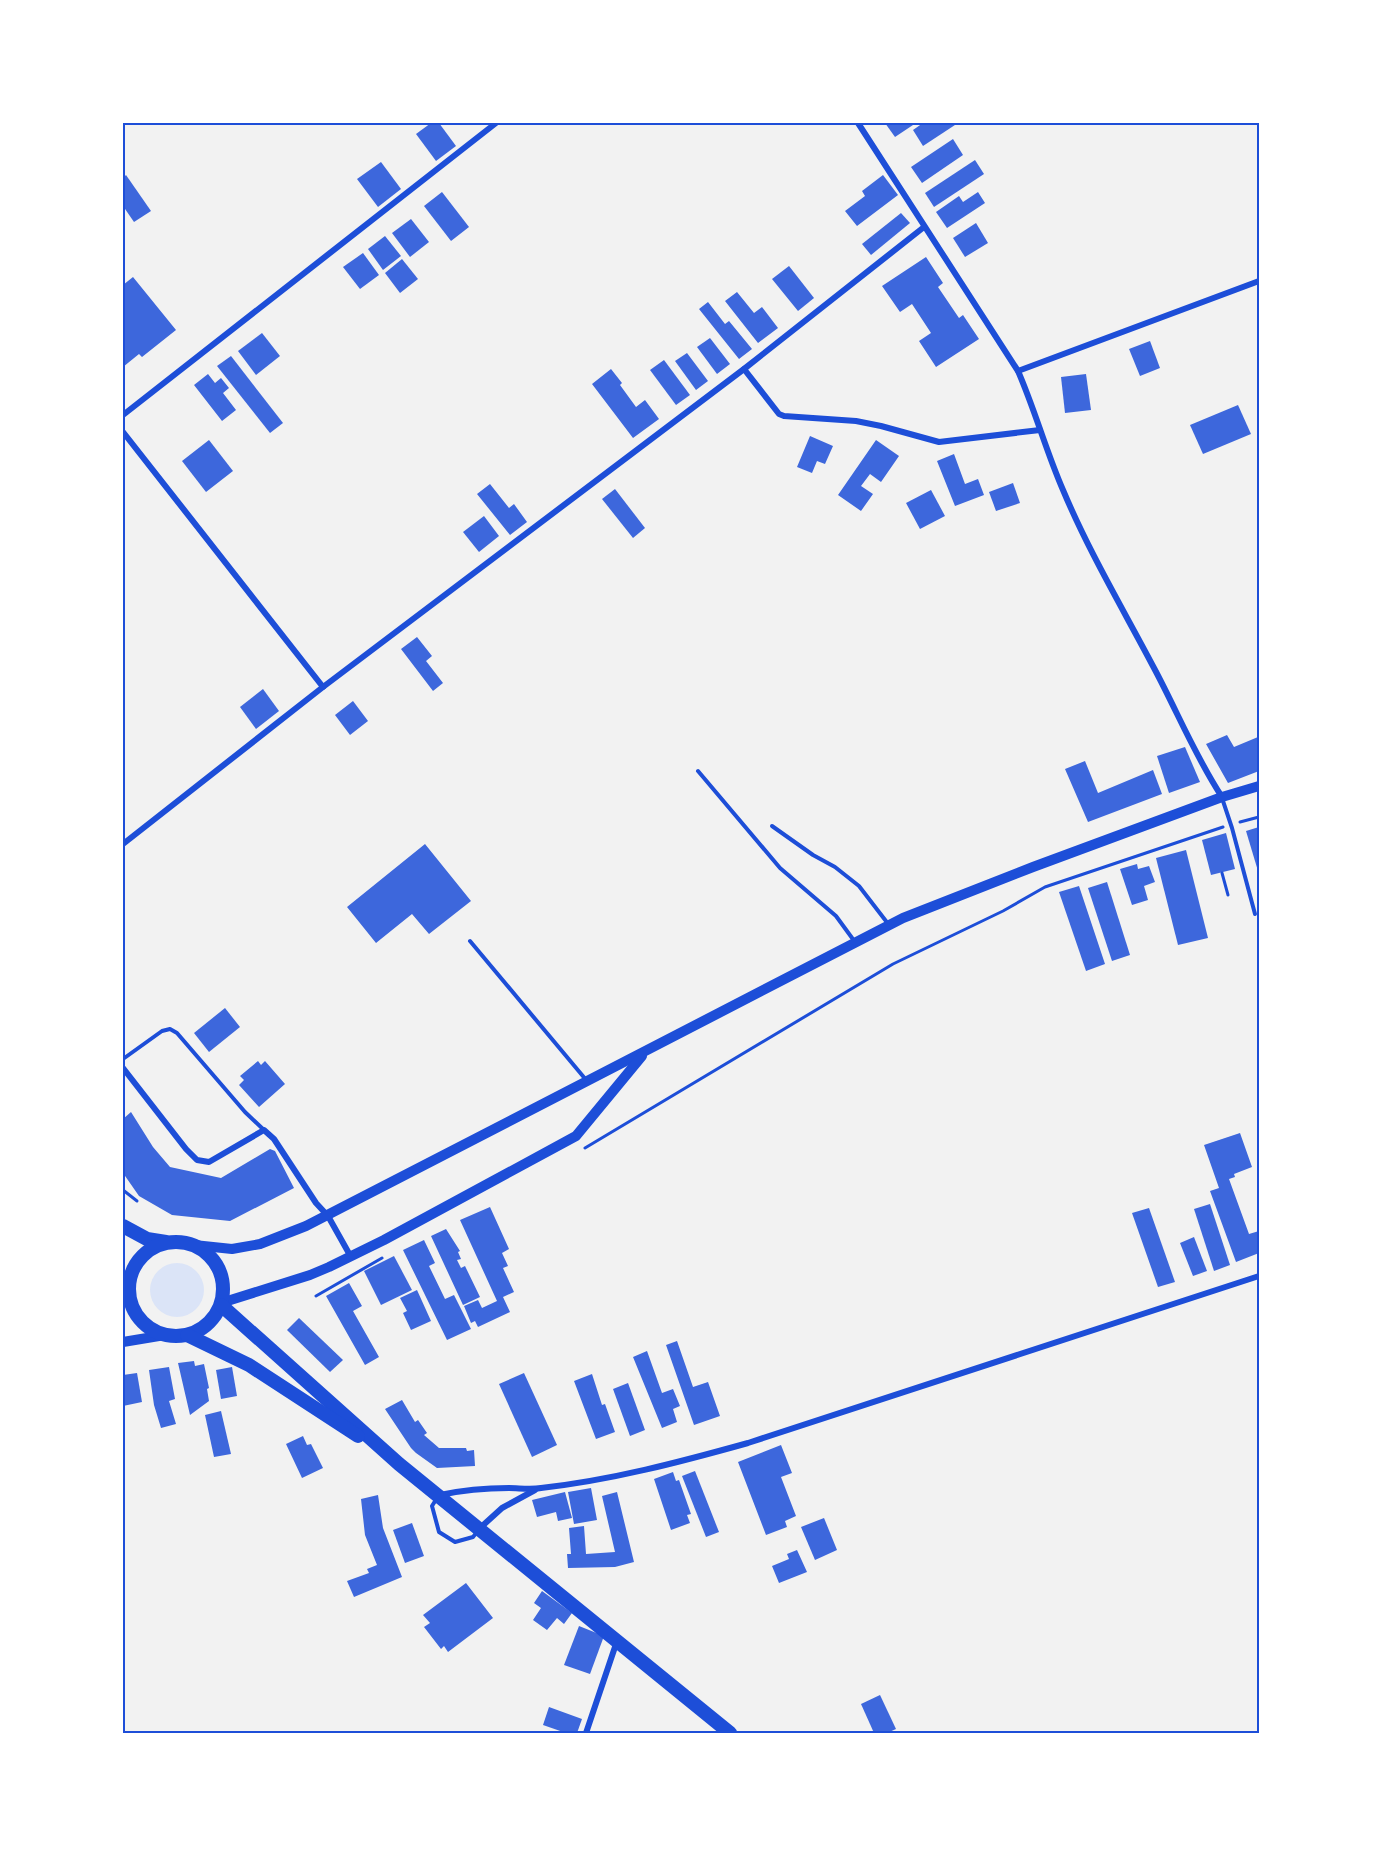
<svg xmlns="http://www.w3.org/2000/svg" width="1382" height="1856" viewBox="0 0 1382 1856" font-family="Karla,sans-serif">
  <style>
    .green { fill: #dbe4f7 }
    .building { fill: #3d67dc }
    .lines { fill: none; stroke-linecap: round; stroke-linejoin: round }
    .path { stroke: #1d4ed8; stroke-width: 3 }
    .service { stroke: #1d4ed8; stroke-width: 4 }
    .minor { stroke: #1d4ed8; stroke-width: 6 }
    .tertiary { stroke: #1d4ed8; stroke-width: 10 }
    .primary { stroke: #1d4ed8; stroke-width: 14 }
    .neatline { fill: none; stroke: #1d4ed8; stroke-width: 2 }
  </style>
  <rect width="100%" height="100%" fill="#f2f2f2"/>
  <circle class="green" cx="177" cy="1290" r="27"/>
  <g class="building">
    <path d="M431,123H439L456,146L436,161L416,134Z"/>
    <path d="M885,123H916L895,137Z"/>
    <path d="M923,123H958L923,146L913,130Z"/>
    <path d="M953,139L963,155L922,183L911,167Z"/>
    <path d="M975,160L984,174L934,207L925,193Z"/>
    <path d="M381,162L401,189L378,207L357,179Z"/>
    <path d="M126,175L151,211L134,222L123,206V178Z"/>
    <path d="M883,175L898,195L857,226L845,211L865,196L862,191Z"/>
    <path d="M442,192L469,227L451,241L424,206Z"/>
    <path d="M978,192L985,203L947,228L936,212L959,196L963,202Z"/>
    <path d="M901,213L910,223L871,255L862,244Z"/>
    <path d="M411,219L429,242L410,257L392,233Z"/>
    <path d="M976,223L988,243L965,257L953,238Z"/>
    <path d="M385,236L401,256L383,270L368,249Z"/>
    <path d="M363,253L379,275L360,289L343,267Z"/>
    <path d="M926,257L943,283L938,287L959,318L963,315L979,339L936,367L919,341L931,333L912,304L900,312L882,286Z"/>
    <path d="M402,259L418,279L400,293L385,273Z"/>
    <path d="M789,266L814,298L798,311L772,279Z"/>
    <path d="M133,277L176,330L142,357L139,354L123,367V285Z"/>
    <path d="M737,292L754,313L762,307L778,328L758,343L725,301Z"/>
    <path d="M708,302L725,324L729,321L752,349L739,359L699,309Z"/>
    <path d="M262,333L280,356L256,375L238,351Z"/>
    <path d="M710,338L730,364L717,374L697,347Z"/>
    <path d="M1150,341L1160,368L1140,376L1129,349Z"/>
    <path d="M687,353L708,381L696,390L675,361Z"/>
    <path d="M231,356L283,423L270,433L217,366Z"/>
    <path d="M664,360L690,395L676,405L650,370Z"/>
    <path d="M611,369L622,383L620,385L636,407L645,400L659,419L633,438L592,384Z"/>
    <path d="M208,374L215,383L221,378L229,388L223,393L236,410L222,421L194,385Z"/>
    <path d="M1086,374L1091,410L1065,413L1061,377Z"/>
    <path d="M1238,405L1251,434L1203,454L1190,425Z"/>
    <path d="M810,436L833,446L825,464L817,461L812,473L797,467Z"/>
    <path d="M209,440L233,471L206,492L182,461Z"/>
    <path d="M876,440L899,456L881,482L870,474L861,486L873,494L861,511L838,495Z"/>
    <path d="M954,454L965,484L978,479L984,495L955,506L937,461Z"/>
    <path d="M1013,483L1020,503L996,511L989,492Z"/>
    <path d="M490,484L509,508L514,504L527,522L510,535L477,494Z"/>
    <path d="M615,489L645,528L633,538L602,499Z"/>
    <path d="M931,490L945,516L920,529L906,503Z"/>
    <path d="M484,516L499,536L479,552L463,532Z"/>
    <path d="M417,637L432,656L426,661L443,683L433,691L401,649Z"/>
    <path d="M263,689L279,711L256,729L240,707Z"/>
    <path d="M353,701L368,721L350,735L335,715Z"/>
    <path d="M1227,735L1234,747L1258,737L1259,738V771L1228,783L1206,744Z"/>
    <path d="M1185,747L1200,782L1169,793L1157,756Z"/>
    <path d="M1085,761L1098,793L1153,770L1162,794L1088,822L1065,769Z"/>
    <path d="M1259,827V871H1258L1246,831Z"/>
    <path d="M1226,833L1235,869L1211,875L1202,840Z"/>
    <path d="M425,844L471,901L429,934L412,914L376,943L347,907Z"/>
    <path d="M1186,850L1208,938L1178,945L1156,858Z"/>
    <path d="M1137,864L1138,869L1149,866L1155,882L1144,886L1148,900L1132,905L1120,869Z"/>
    <path d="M1107,882L1130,955L1112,961L1088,888Z"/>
    <path d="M1079,886L1105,964L1086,971L1059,892Z"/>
    <path d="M225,1008L240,1027L209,1052L194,1033Z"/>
    <path d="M258,1061L261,1065L265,1061L285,1084L259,1107L239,1085L244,1080L240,1076Z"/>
    <path d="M131,1112L153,1147L170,1167L221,1178L270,1149L275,1151L294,1188L230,1221L172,1215L139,1196L123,1173V1119Z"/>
    <path d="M1240,1133L1252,1167L1234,1174L1235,1177L1229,1179L1249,1234L1259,1231V1253L1236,1262L1210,1191L1219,1188L1204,1145Z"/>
    <path d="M1210,1204L1230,1265L1214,1271L1194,1209Z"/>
    <path d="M490,1207L509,1249L502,1253L508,1266L503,1268L514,1292L503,1297L510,1312L478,1327L475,1321L471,1323L464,1306L478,1300L482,1308L497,1301L460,1220Z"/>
    <path d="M1149,1208L1175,1282L1158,1287L1132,1213Z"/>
    <path d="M446,1229L460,1251L458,1252L461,1259L457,1260L461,1268L465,1266L480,1297L463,1305L431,1236Z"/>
    <path d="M1194,1237L1207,1271L1193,1276L1180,1243Z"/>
    <path d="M424,1240L435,1263L429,1266L445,1299L454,1295L471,1329L447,1340L403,1250Z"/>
    <path d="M394,1256L412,1290L381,1305L364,1271Z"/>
    <path d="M349,1283L362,1306L353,1311L379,1357L365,1365L326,1296Z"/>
    <path d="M417,1290L431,1321L411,1330L403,1313L407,1311L400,1298Z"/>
    <path d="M299,1318L343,1360L330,1372L287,1330Z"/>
    <path d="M677,1341L693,1387L708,1382L720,1416L694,1425L666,1345Z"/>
    <path d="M647,1351L662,1393L673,1389L680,1406L673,1409L677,1422L662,1428L633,1357Z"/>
    <path d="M194,1361L195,1366L204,1364L209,1388L207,1389L209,1401L190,1415L178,1363Z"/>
    <path d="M169,1367L175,1399L169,1401L176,1424L161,1428L154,1405L149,1370Z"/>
    <path d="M232,1367L237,1396L221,1399L216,1370Z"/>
    <path d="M137,1373L142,1402L123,1406V1375Z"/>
    <path d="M524,1373L557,1445L532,1457L499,1384Z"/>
    <path d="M592,1374L602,1405L605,1404L615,1432L596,1439L574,1381Z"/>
    <path d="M628,1383L645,1430L630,1436L613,1389Z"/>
    <path d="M402,1400L415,1422L418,1420L427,1433L424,1435L439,1448H466L467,1451L474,1450L475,1466L437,1468L416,1453L411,1448L385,1409Z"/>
    <path d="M221,1411L231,1454L214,1457L205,1415Z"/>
    <path d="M303,1436L307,1445L311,1444L323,1468L302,1478L286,1444Z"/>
    <path d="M781,1445L792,1473L781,1477L796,1516L785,1521L787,1527L766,1535L738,1462Z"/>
    <path d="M695,1471L719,1532L706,1537L682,1476Z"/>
    <path d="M673,1472L676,1481L679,1480L691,1514L687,1515L690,1523L671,1530L654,1479Z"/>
    <path d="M591,1488L597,1520L574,1524L568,1492Z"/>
    <path d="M565,1492L572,1518L558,1521L556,1512L537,1517L532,1500Z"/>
    <path d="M617,1492L634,1562L615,1567L568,1568L567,1554H571L569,1528L584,1526L586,1554L615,1552L602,1496Z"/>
    <path d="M378,1495L383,1528L402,1577L354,1597L347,1581L369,1573L367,1569L377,1565L365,1535L361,1499Z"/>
    <path d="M824,1518L837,1550L815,1560L801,1527Z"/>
    <path d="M412,1523L424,1556L405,1563L393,1530Z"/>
    <path d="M797,1550L807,1572L779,1583L772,1566L789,1559L787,1554Z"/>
    <path d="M466,1583L493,1618L448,1652L444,1646L441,1649L424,1627L430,1623L423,1615Z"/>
    <path d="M542,1591L572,1613L564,1624L557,1618L547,1630L533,1620L541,1608L534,1603Z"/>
    <path d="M579,1626L604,1636L590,1674L564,1665Z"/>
    <path d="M880,1695L896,1729L887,1733H874L861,1704Z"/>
    <path d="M549,1707L582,1719L577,1733H566L543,1725Z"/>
  </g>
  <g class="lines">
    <g class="path">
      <path d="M1240,822L1259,817"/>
      <path d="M1222,873L1228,895"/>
      <path d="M585,1148L893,964L1003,911L1045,887L1223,827"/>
      <path d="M123,1190L137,1201"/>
      <path d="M316,1296L382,1258"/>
    </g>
    <g class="service">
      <path d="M698,771L780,868L836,916L855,942"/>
      <path d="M1222,798L1232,828L1255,914"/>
      <path d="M772,826L813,855L835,867L859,886L889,925"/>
      <path d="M470,941L587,1081"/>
      <path d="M123,1059L162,1031L170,1029L177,1033L245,1112L264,1130"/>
      <path d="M437,1498L432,1506L439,1532L455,1542L473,1537L477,1532"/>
    </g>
    <g class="minor">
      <path d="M858,123L1018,371C1035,410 1046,451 1063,490C1089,552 1123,609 1154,668C1177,711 1195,756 1222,797"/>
      <path d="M744,369L779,414L784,416L856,421L881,426L939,442L1040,430"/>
      <path d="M1018,371L1259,281"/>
      <path d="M123,415L496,123"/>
      <path d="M123,432L323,687"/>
      <path d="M123,844L323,687L744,369L924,227"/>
      <path d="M123,1068L186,1149L197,1160L209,1162L264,1130L274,1139L316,1203L328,1216L351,1257"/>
      <path d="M440,1495C463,1490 485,1488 509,1488C519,1488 530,1490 541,1488C612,1480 680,1462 748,1443L1259,1276"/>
      <path d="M480,1528L502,1508L535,1490"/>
      <path d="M586,1733L617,1641"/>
    </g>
    <g class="tertiary">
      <path d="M194,1245L232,1249L260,1244L306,1226L903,918L1033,867L1222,797L1259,786"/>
      <path d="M123,1293L129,1290"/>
      <path d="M221,1303L310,1275L329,1267L384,1240L576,1136L642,1056"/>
      <path d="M123,1342L165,1335"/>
    </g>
    <g class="primary">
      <path d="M123,1226L147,1239L166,1242"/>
      <circle cx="176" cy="1289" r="47"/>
      <path d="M221,1305L399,1464L730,1733"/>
      <path d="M187,1335L249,1365L358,1436"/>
    </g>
  </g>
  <rect width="1382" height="1856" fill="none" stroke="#ffffff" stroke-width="249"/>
  <rect x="124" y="124" width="1134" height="1608" class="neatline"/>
</svg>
